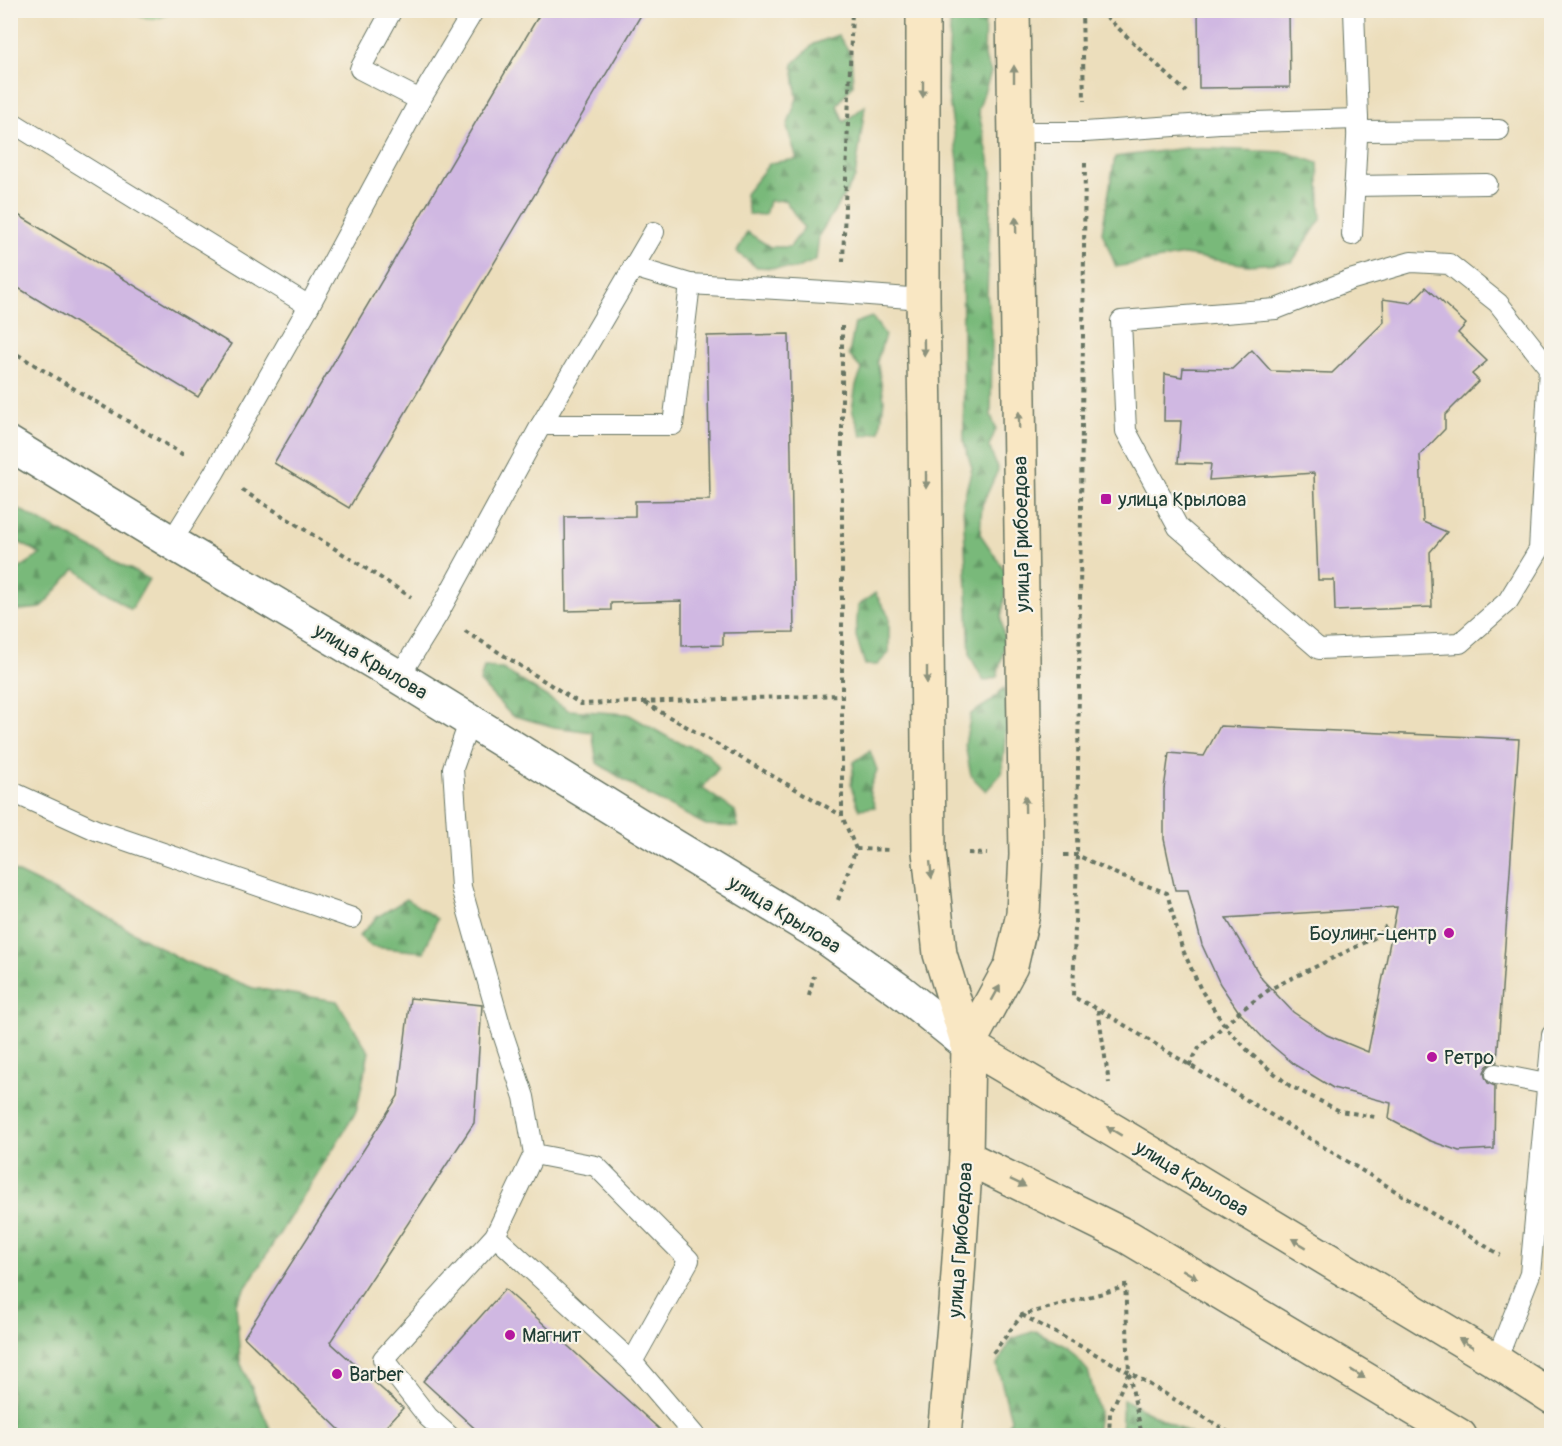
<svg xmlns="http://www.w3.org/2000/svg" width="1562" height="1446" viewBox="0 0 1562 1446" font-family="Pangolin,sans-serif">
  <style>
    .forest { fill: url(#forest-firs); stroke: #4c7b57; stroke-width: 1.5 }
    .pitch { fill: #97d990; stroke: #5b8b62; stroke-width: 1.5 }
    .building { fill: #d0b8e2; fill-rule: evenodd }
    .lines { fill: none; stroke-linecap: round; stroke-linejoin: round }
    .service-casing { stroke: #677564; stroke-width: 22 }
    .minor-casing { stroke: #677564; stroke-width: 36 }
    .secondary-casing { stroke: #677564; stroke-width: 36 }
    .path { stroke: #677564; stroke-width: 4; stroke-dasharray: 4.5 4.5; stroke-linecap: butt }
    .service { stroke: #fff; stroke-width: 20 }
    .minor { stroke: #fff; stroke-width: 33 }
    .secondary { stroke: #f9e7c3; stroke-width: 33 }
    .oneway { fill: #8c927c }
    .poi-dot { fill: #b5179e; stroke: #f7f3e8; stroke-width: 2 }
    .labels { text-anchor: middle; stroke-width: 4.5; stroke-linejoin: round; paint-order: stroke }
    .poi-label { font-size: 20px; fill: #1f3d34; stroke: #f7f3e8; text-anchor: start }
    .street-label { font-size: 20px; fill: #1f3d34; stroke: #f7f3e8 }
  </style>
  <defs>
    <pattern id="forest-firs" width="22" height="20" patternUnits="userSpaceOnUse" patternTransform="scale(1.5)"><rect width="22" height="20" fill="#79b97a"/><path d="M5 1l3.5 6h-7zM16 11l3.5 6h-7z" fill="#639865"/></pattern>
  </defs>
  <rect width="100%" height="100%" fill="#f7f3e8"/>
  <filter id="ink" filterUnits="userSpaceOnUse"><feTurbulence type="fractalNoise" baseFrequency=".0167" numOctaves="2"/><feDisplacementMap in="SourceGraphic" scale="12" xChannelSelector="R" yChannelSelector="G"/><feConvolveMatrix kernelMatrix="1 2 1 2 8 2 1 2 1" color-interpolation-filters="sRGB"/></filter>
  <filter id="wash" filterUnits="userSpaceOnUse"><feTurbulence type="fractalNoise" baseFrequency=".008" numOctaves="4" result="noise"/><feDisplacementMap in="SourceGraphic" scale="24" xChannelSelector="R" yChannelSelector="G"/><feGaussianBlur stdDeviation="1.35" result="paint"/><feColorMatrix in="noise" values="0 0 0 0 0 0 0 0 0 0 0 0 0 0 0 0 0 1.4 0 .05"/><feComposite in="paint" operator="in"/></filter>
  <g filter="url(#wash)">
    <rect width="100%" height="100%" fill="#ecdebc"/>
    <g class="forest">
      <path d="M951,11H985L984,56L991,72L978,110L992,172L987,295L992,333L991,415L996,429L989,446L998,470L982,505L980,534L1008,575L1001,619L1005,644L997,677L984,681L970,656L963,502L972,468L964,442L962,247L958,161L947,86Z"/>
      <path d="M838,35L851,54L853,85L837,105L844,122L865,106L855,178L819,235L816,260L795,269L756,267L737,252L747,232L770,247H790L804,228L785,200L769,201L765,215L749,214L745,194L770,163L797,159L787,127L797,98L793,64L814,44Z"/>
      <path d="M1186,148L1286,152L1318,163L1321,219L1292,262L1248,265L1184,255L1116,267L1102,232L1115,157Z"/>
      <path d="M872,317L885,335L877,361L884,399L880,432L862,436L852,410L856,385L862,370L849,355L855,323Z"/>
      <path d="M11,505L149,579L131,610L75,569L41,608L11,611V574L41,554L11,538Z"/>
      <path d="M875,593L889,616V653L877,665H865L856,636L858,606Z"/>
      <path d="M484,667L501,668L568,710L628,714L671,739L707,753L719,768L702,788L735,811L738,827L706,825L650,796L597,763L592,732L554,727L511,715L480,682Z"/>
      <path d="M1004,688L1007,715L1002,773L986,791L971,776L965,744L971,714L990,702Z"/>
      <path d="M870,751L877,770L869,790L875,807L859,809L851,786L854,762Z"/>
      <path d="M10,869L99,913L184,961L253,988L337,1001L369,1052L356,1112L236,1303L240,1362L273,1435H11Z"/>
      <path d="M407,899L437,919L424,952L372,947L359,936L377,917Z"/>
      <path d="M1035,1331L1067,1347L1088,1371L1099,1412L1096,1435H1006L1011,1419L997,1365L1011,1339Z"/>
      <path d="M1123,1399L1192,1435H1121Z"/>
    </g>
    <path class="pitch" d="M129,11H172C158,23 144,19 129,11Z"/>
    <g id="blocks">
      <g class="building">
        <path d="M542,10H644L349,508L274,463Z"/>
        <path d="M1198,10H1289L1290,87L1199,88Z"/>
        <path d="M10,210L231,344L198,397L10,283Z"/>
        <path d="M1426,287L1466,324L1458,333L1487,361L1472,374L1479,381L1445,415V429L1420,455L1423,522L1447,532L1430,552L1432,607L1335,611L1334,580H1318L1314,473L1209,480L1211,464L1178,463L1181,421H1164L1165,374L1182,377L1183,368L1232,369L1252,350L1271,371L1332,373L1384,322L1383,299L1411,303Z"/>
        <path d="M789,334L794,632L723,633V645L682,646V601L611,603V610L566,611L565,517L635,516V501L710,500L707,336Z"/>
        <path d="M1220,726L1519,739L1497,1062L1492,1063L1487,1066L1484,1072L1485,1077L1488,1083L1495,1086L1494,1149L1459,1151L1428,1140L1389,1119L1391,1103L1333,1088L1295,1065L1264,1039L1239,1012L1220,984L1202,945L1188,890H1175L1164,839V789L1169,753L1204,756ZM1397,907L1368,1052L1327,1035L1293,1012L1262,979L1226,918Z"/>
        <path d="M410,998L482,1005L474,1123L330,1342L403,1408L377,1436H346L244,1337L398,1096Z"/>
        <path d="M505,1289L622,1395L667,1436H483L423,1381Z"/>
      </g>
    </g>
  </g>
  <g filter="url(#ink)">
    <use href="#blocks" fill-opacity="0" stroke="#677564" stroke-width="1.5"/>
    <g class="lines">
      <defs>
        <g id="service">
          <path d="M392,10L360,69L420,100"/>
          <path d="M10,121L309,306"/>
          <path d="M1357,131L1499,130"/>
          <path d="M1015,132H1085L1220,123L1358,119"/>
          <path d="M1354,186L1487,184"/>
          <path d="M1352,235L1358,119L1354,10"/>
          <path d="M1411,262L1449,264L1498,303L1549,368L1539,550L1508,601L1460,643L1319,649L1178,527L1126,431L1121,321L1276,309L1350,280Z"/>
          <path d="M633,267L690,284L842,293L923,299"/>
          <path d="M541,425H673L690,284"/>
          <path d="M171,542L214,473L309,306L420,100L474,10"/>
          <path d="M399,677L438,614L541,425L654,232"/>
          <path d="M10,791L96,830L352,918"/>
          <path d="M1496,1074L1546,1084"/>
          <path d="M534,1154L596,1166L689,1260L632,1362"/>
          <path d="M495,1236L632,1362L695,1436"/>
          <path d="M1496,1361L1530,1274L1552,1035"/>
          <path d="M449,1436L428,1417L383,1359L495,1236L534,1154L524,1097L501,1028L461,887L453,768L470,720"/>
        </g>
        <path id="minor" d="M10,444L171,542L399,677L646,829L825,937L899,990L968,1045"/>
        <g id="secondary">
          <path d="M923,10V299L925,421L929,851L940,954L968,1045L966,1157L956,1303L944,1436"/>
          <path d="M968,1045L1011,966L1023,914L1026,855L1013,10"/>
          <path d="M968,1045L1116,1132L1496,1361L1552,1397"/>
          <path d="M966,1157L1128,1237L1460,1436"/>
        </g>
      </defs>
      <use href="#service" class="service-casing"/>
      <use href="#minor" class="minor-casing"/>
      <use href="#secondary" class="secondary-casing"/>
      <g class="path">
        <path d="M1082,10L1084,101"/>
        <path d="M1099,10L1186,92"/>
        <path d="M1085,163L1077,855L1073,997L1098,1009L1500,1255"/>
        <path d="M843,262L852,10"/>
        <path d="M10,350L187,457"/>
        <path d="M242,490L411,597"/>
        <path d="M465,631L581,704L841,695"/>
        <path d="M645,703L841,815"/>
        <path d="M856,849L892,850"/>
        <path d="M968,853L987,854"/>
        <path d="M1064,855H1077L1123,877L1167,893L1182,948L1201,990L1225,1026L1252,1055L1290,1086L1340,1111L1375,1117"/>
        <path d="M838,900L856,849L842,816V326"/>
        <path d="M809,996L814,976"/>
        <path d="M1098,1010L1109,1083"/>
        <path d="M1189,1066L1199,1048L1239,1012L1270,989L1376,937L1386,926"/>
        <path d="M1022,1315L1129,1372L1235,1436"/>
        <path d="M993,1353L1022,1315L1125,1287"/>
        <path d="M1129,1373L1142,1436"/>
        <path d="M1109,1436L1110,1413L1129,1372L1125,1281"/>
      </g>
      <use href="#service" class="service"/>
      <use href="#minor" class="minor"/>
      <use href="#secondary" class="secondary"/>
    </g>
    <defs><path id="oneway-solid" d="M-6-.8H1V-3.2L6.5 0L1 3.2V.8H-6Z" transform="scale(1.5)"/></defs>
    <g class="oneway">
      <use href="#oneway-solid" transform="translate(1014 74) rotate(-90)"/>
      <use href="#oneway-solid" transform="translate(923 89) rotate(90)"/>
      <use href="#oneway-solid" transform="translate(1016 225) rotate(-91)"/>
      <use href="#oneway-solid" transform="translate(924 347) rotate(89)"/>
      <use href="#oneway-solid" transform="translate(1019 420) rotate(-91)"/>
      <use href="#oneway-solid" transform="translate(926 480) rotate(90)"/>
      <use href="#oneway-solid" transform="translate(927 675) rotate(90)"/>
      <use href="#oneway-solid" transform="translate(1025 804) rotate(-91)"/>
      <use href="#oneway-solid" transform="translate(931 870) rotate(84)"/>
      <use href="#oneway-solid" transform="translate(996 993) rotate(-61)"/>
      <use href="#oneway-solid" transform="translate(1114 1131) rotate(-149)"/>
      <use href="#oneway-solid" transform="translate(1018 1183) rotate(26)"/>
      <use href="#oneway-solid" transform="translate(1299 1243) rotate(-149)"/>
      <use href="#oneway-solid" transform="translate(1190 1274) rotate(31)"/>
      <use href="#oneway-solid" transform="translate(1466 1343) rotate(-149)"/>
      <use href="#oneway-solid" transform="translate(1358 1374) rotate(31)"/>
    </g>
  </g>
  <g class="poi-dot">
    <rect x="1100" y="493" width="12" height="12" rx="3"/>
    <circle cx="1449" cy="933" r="6"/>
    <circle cx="1432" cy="1057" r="6"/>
    <circle cx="510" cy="1335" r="6"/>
    <circle cx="337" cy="1374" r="6"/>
  </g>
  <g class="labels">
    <g class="poi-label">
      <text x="1118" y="506">улица Крылова</text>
      <text x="1437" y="940" text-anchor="end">Боулинг-центр</text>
      <text x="1444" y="1064">Ретро</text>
      <text x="522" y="1342">Магнит</text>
      <text x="349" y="1381">Barber</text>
    </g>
    <g class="street-label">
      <text transform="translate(1021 534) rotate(-91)" y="7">улица Грибоедова</text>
      <text transform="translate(371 661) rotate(31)" y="7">улица Крылова</text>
      <text transform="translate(785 914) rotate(32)" y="7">улица Крылова</text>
      <text transform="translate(1192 1178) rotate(31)" y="7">улица Крылова</text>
      <text transform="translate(960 1240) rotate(-86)" y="7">улица Грибоедова</text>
    </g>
  </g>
  <rect width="1562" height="1446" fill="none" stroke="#f7f3e8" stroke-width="36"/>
</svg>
